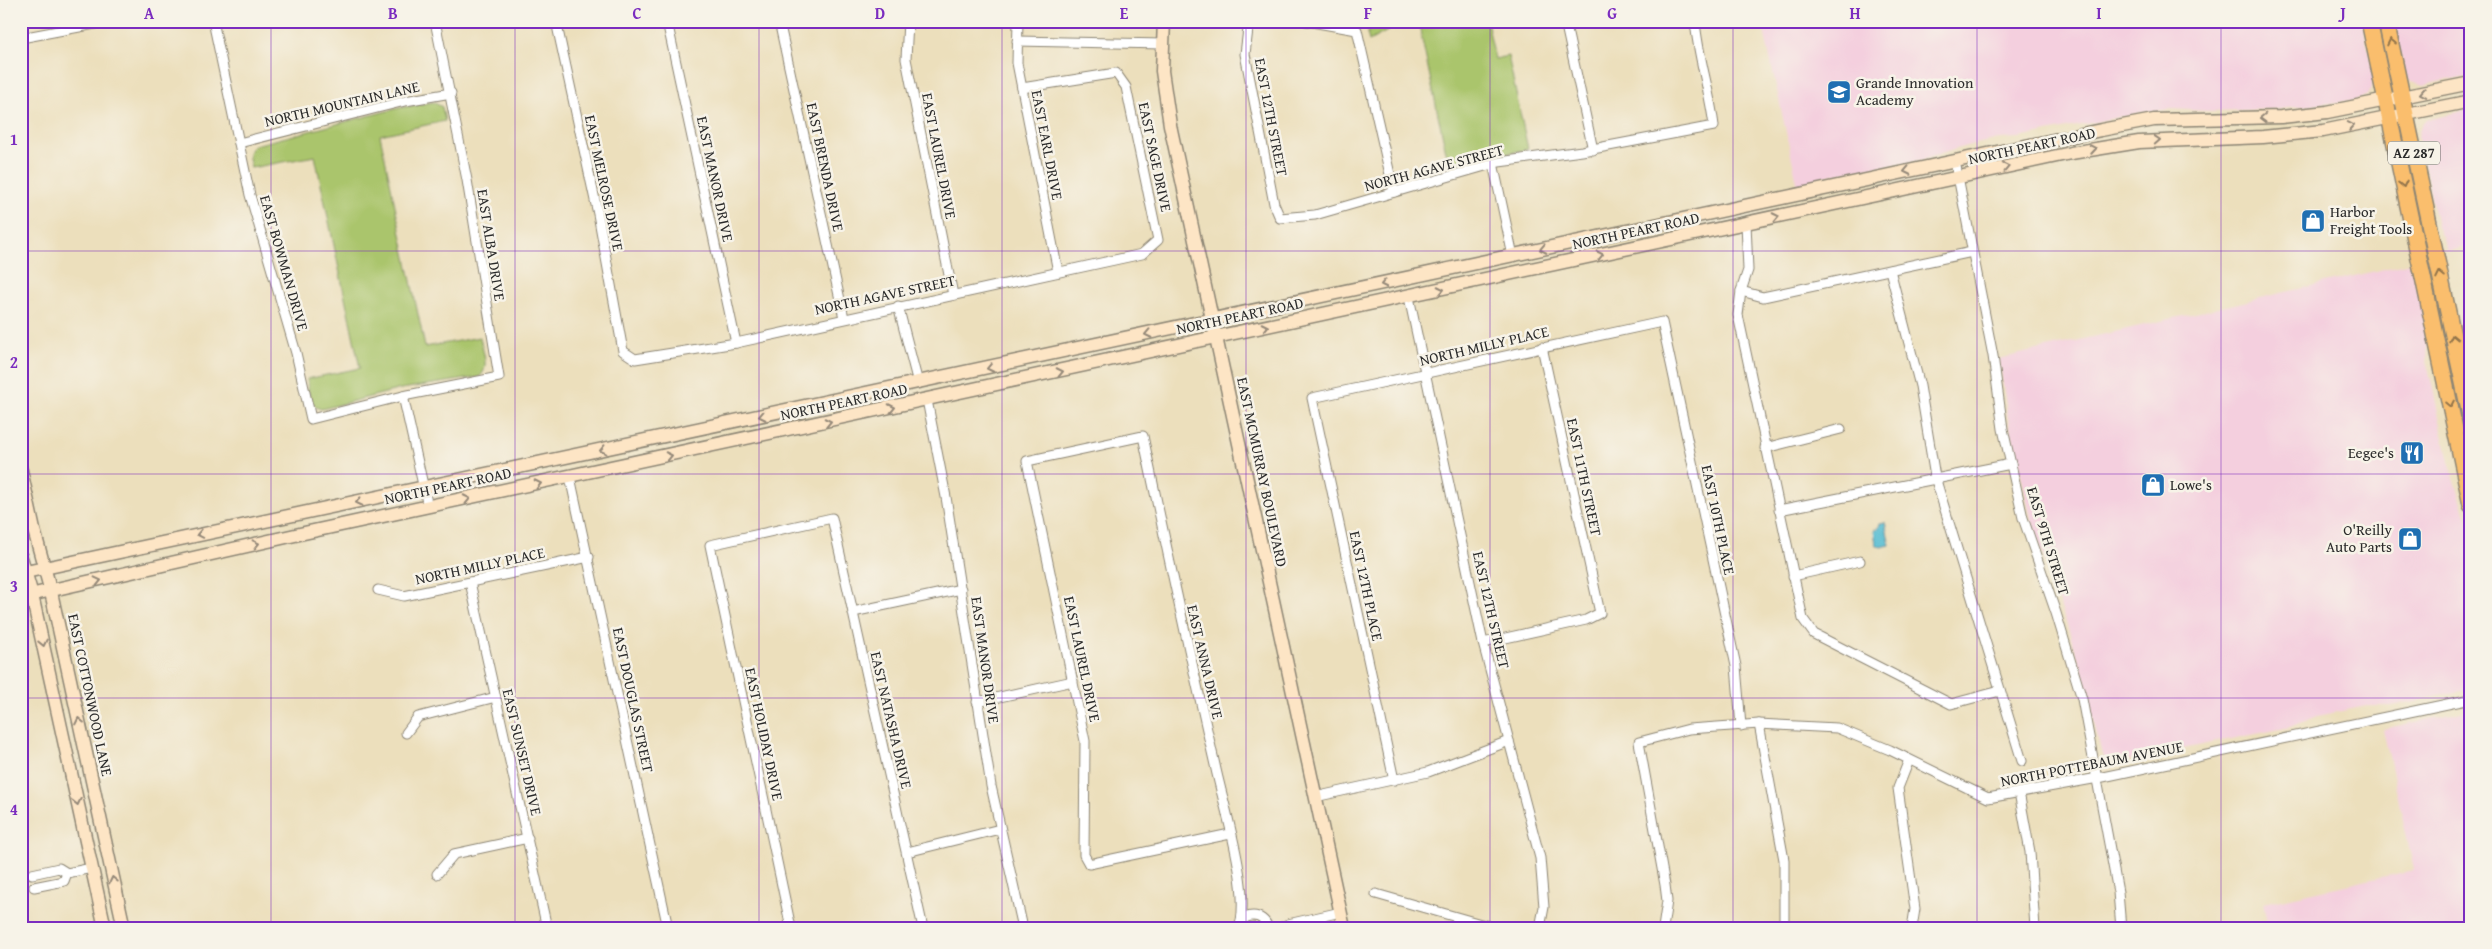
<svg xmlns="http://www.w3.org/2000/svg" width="2492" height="949" viewBox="0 0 2492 949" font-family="'Gentium Book Plus',serif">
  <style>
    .built { fill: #f4cfde }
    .green { fill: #aac56c; stroke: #6a784c }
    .water { fill: #53bbd1; stroke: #3f737e }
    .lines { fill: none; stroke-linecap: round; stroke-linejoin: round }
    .street-tunnel { stroke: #c5bb9f; stroke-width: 9; stroke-dasharray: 9 4.5; stroke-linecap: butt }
    .street-casing { stroke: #8c8574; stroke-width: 11 }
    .secondary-casing { stroke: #8c8574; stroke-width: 15 }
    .primary-casing { stroke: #8c8574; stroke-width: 18 }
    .street { stroke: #fff; stroke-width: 9 }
    .secondary { stroke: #fde5c5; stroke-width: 12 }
    .primary { stroke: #fabe6d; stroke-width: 15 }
    .oneway { stroke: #92744c }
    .oneway2 { stroke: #948878 }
    .grid { fill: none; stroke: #7b2cbf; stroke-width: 1; stroke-opacity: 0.55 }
    .labels { text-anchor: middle; stroke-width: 5; stroke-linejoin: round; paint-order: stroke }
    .shield { fill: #f7f3e8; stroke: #686764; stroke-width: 1 }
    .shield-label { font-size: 14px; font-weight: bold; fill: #2b2b2b }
    .poi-label { font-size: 15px; fill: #2b2b2b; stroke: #f7f3e8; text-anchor: start }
    .street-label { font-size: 15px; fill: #2b2b2b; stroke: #f7f3e8 }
    .neatline { fill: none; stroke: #7b2cbf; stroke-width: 2 }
    .grid-label { font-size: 16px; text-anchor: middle; font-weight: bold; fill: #7b2cbf }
  </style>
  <rect width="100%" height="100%" fill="#f7f3e8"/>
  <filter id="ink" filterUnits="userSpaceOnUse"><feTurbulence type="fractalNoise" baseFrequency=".02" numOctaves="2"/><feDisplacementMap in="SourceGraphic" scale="10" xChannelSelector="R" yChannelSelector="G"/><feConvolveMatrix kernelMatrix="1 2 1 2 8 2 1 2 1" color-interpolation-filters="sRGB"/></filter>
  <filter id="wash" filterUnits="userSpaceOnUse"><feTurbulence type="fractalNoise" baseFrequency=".0096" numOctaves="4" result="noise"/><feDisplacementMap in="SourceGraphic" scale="20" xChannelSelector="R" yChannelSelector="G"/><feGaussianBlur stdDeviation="1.12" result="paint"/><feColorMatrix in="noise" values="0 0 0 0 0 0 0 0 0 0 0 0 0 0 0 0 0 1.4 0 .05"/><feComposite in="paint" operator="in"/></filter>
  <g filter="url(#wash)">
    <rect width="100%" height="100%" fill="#ecdfbc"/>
    <g class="built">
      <path d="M1762,21H2362L2374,76L2372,88L2366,96L2355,100L2279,109L2208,111L2171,109L2143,112L2019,138L1999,139L1966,146L1915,162L1856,170L1821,177L1798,187Z"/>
      <path d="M2417,21H2471V75L2425,85L2409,80L2405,75L2395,26Z"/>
      <path d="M2471,109V246L2448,251L2437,226L2418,136L2421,126L2427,119Z"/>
      <path d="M2414,262L2428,330L2427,362L2449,462L2471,531V689L2392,706H2366L2318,716L2290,727L2114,763L2106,761L2102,755L2079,661L2031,519L2008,418L1999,359Z"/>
      <path d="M2471,710V928H2268L2263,903L2414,870L2383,729Z"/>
    </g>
    <g class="green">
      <path d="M1389,21H1406L1369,41L1367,33Z"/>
      <path d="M1418,21H1487L1495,59L1508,56L1528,149L1449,166Z"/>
      <path d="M433,102L442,107L445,121L380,135L425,347L480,337C482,350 491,368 479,377L401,389L322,409C308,407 309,391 307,379L360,368L315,156L251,168C249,158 246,151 255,145L399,108Z"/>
    </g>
    <path class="water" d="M1885,522L1890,545L1881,547L1876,544L1874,530L1879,527L1880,523Z"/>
  </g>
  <g filter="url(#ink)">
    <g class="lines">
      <path class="street-tunnel" d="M21,876L32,874"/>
      <defs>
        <g id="street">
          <path d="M213,21L250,195L296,353L311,419L403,396L499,377L467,180L435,21"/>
          <path d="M556,21L598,214L623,351L635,359L736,343L1142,254L1158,240L1126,87L1116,73L1022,88"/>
          <path d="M667,21L736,343"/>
          <path d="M779,21L844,318"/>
          <path d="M908,21L906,59L953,295"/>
          <path d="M1018,21L1017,63L1058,272"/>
          <path d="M1249,21L1245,54L1274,204L1280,218L1315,215L1499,162L1582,151L1714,126C1710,91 1698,57 1695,21"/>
          <path d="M1306,21L1357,30L1394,192"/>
          <path d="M1565,21L1593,150"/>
          <path d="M21,38L111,21"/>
          <path d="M1017,41L1163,44"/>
          <path d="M239,143L405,101L451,93"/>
          <path d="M1955,161L1993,356L2003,429L2023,518L2056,613L2082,699L2118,892L2121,928"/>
          <path d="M1493,163L1513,256"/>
          <path d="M1746,223L1748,270L1741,291L1738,315L1803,619L1814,634L1951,704L2000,691"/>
          <path d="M1890,270L1920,386L1935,477L2022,761"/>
          <path d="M1741,291L1763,297L1972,252"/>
          <path d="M1409,297L1483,643L1540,858L1544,907L1540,928"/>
          <path d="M898,306L918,383"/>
          <path d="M403,396L428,507"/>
          <path d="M927,400L946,497L991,786L1023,928"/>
          <path d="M1765,448L1841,429"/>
          <path d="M570,477L668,928"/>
          <path d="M1779,510L2011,464"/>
          <path d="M1793,576L1860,561"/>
          <path d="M470,582L547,928"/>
          <path d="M378,590L404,596L589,557"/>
          <path d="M853,612L961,589"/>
          <path d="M1483,643L1586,620L1600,613L1542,347"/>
          <path d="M977,702L1073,681"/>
          <path d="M1759,724L1784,860V928"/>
          <path d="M406,733L418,717L496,697"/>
          <path d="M1909,760L1898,788L1915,909L1912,928"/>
          <path d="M1394,780L1312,398L1662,322L1736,666L1741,726"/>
          <path d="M2019,792L2030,852L2035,928"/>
          <path d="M1315,797L1428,772L1509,741"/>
          <path d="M1230,834L1089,864L1084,855L1085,741L1027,461L1143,436C1166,546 1190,656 1215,765C1224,807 1248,881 1241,921"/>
          <path d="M907,852L1000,829"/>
          <path d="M67,873L92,868"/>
          <path d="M32,874L59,868L67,873L64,881L34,887"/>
          <path d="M437,874L454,854L528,838"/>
          <path d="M21,890H22"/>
          <path d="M1376,894L1495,928"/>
          <path d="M791,928L710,545L832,518L923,928"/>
          <path d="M1238,928C1243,912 1263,912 1268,928"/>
          <path d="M1281,928L1288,924L1341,912"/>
          <path d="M1663,928L1667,901L1665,885L1639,742L1689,729L1759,724L1837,728L1890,750L1988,798L2098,778L2471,699"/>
        </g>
        <g id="secondary">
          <path d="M1164,21L1162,71L1170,125L1344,928"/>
          <path d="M21,470L34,530L51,592L124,928"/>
          <path d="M21,557L32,595L105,928"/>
          <path d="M21,573L2101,130L2154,120L2281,117L2327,112L2471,83"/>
          <path d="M21,597L304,533L2071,153L2139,142L2263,137L2323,131L2471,101"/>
        </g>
        <g id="primary">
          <path d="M2369,21L2471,505"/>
          <path d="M2386,21L2471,420"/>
        </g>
      </defs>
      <use href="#street" class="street-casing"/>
      <use href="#secondary" class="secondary-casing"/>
      <use href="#primary" class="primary-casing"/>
      <use href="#street" class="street"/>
      <use href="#secondary" class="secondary"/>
      <use href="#primary" class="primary"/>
    </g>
    <defs><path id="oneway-chevron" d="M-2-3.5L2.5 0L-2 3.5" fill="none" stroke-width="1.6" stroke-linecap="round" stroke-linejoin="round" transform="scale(1.25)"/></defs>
    <g class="oneway">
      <use href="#oneway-chevron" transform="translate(2391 42) rotate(-102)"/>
      <use href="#oneway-chevron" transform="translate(2403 184) rotate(77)"/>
      <use href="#oneway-chevron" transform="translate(2440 275) rotate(-102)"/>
      <use href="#oneway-chevron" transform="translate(2453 338) rotate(-102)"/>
      <use href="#oneway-chevron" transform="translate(2450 404) rotate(78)"/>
    </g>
    <g class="oneway2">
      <use href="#oneway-chevron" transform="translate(2423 93) rotate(169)"/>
      <use href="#oneway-chevron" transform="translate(2263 118) rotate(179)"/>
      <use href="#oneway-chevron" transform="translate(2351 126) rotate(-10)"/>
      <use href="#oneway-chevron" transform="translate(2157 140) rotate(-4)"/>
      <use href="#oneway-chevron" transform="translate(2093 149) rotate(-10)"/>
      <use href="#oneway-chevron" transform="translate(2006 167) rotate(-12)"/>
      <use href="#oneway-chevron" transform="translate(1907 171) rotate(168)"/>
      <use href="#oneway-chevron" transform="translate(1776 217) rotate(-12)"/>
      <use href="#oneway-chevron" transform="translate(1543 249) rotate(168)"/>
      <use href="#oneway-chevron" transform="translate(1600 255) rotate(-12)"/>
      <use href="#oneway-chevron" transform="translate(1384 284) rotate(168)"/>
      <use href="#oneway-chevron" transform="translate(1441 290) rotate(-12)"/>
      <use href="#oneway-chevron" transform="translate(1265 327) rotate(-12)"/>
      <use href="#oneway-chevron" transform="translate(1148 334) rotate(168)"/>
      <use href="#oneway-chevron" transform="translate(990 368) rotate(168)"/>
      <use href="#oneway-chevron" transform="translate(1060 372) rotate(-12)"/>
      <use href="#oneway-chevron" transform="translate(892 408) rotate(-12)"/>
      <use href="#oneway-chevron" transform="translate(762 416) rotate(168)"/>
      <use href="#oneway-chevron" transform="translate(828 422) rotate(-12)"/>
      <use href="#oneway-chevron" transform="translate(603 450) rotate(168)"/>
      <use href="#oneway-chevron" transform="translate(669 456) rotate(-12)"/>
      <use href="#oneway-chevron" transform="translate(538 484) rotate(-12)"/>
      <use href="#oneway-chevron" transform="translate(467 499) rotate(-12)"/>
      <use href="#oneway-chevron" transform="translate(359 502) rotate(168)"/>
      <use href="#oneway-chevron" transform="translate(200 534) rotate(169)"/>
      <use href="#oneway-chevron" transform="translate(256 544) rotate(-13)"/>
      <use href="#oneway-chevron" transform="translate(98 581) rotate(-13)"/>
      <use href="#oneway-chevron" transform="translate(43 643) rotate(78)"/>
      <use href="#oneway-chevron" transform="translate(79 721) rotate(-102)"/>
      <use href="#oneway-chevron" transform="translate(77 802) rotate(78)"/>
      <use href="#oneway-chevron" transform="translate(113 880) rotate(-102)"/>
    </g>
  </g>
  <path class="grid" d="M271,21V928M515,21V928M759,21V928M1002,21V928M1246,21V928M1490,21V928M1733,21V928M1977,21V928M2221,21V928M21,251H2471M21,474H2471M21,698H2471"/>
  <defs>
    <symbol id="school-square" viewBox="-11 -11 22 22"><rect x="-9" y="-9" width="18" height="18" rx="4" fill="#1f6fb2" stroke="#f7f3e8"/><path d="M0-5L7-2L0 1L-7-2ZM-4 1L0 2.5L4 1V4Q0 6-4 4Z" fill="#fff"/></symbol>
    <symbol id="shop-square" viewBox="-11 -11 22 22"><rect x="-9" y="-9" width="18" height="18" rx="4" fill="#1f6fb2" stroke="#f7f3e8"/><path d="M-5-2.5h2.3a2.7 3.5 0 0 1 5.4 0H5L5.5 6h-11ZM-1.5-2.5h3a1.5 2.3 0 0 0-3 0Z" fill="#fff"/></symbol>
    <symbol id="restaurant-square" viewBox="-11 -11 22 22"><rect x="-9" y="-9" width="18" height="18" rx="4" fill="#1f6fb2" stroke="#f7f3e8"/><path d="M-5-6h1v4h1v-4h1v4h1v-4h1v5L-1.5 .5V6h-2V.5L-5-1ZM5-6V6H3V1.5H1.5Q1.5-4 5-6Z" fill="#fff"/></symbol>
  </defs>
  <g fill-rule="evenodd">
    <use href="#school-square" x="1825" y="78" width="28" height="28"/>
    <use href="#shop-square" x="2299" y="207" width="28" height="28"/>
    <use href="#restaurant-square" x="2398" y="439" width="28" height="28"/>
    <use href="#shop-square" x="2139" y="471" width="28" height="28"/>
    <use href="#shop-square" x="2396" y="525" width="28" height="28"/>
  </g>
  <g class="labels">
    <rect class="shield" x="2388" y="141.5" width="52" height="23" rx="4"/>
    <g class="shield-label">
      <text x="2414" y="158">AZ 287</text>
    </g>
    <g class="poi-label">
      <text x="1856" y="88">Grande Innovation<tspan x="1856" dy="17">Academy</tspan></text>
      <text x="2330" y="217">Harbor<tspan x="2330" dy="17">Freight Tools</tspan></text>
      <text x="2394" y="458" text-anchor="end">Eegee's</text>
      <text x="2170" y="490">Lowe's</text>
      <text x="2392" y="535" text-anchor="end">O'Reilly<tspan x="2392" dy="17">Auto Parts</tspan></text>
    </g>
    <g class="street-label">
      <text transform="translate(342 104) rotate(-13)" y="5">NORTH MOUNTAIN LANE</text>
      <text transform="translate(1271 117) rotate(79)" y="5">EAST 12TH STREET</text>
      <text transform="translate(1047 145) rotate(79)" y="5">EAST EARL DRIVE</text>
      <text transform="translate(2032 146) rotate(-12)" y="5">NORTH PEART ROAD</text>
      <text transform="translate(939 156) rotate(79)" y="5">EAST LAUREL DRIVE</text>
      <text transform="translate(1155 157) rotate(78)" y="5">EAST SAGE DRIVE</text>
      <text transform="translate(825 167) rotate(78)" y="5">EAST BRENDA DRIVE</text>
      <text transform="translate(1434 168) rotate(-15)" y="5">NORTH AGAVE STREET</text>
      <text transform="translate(715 179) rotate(78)" y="5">EAST MANOR DRIVE</text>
      <text transform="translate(604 183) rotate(78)" y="5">EAST MELROSE DRIVE</text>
      <text transform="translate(1636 231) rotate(-12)" y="5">NORTH PEART ROAD</text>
      <text transform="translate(491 245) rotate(81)" y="5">EAST ALBA DRIVE</text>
      <text transform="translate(284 263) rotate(74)" y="5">EAST BOWMAN DRIVE</text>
      <text transform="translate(885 295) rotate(-12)" y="5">NORTH AGAVE STREET</text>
      <text transform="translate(1240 316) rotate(-12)" y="5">NORTH PEART ROAD</text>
      <text transform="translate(1484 346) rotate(-13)" y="5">NORTH MILLY PLACE</text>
      <text transform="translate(844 402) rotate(-12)" y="5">NORTH PEART ROAD</text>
      <text transform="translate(1262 472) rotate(78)" y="5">EAST MCMURRAY BOULEVARD</text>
      <text transform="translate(1584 477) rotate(78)" y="5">EAST 11TH STREET</text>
      <text transform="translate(448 486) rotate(-12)" y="5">NORTH PEART ROAD</text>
      <text transform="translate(1718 520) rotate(78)" y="5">EAST 10TH PLACE</text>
      <text transform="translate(2048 541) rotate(73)" y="5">EAST 9TH STREET</text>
      <text transform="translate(480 566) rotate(-12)" y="5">NORTH MILLY PLACE</text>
      <text transform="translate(1366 586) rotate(78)" y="5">EAST 12TH PLACE</text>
      <text transform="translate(1491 610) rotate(77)" y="5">EAST 12TH STREET</text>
      <text transform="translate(1082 659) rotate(78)" y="5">EAST LAUREL DRIVE</text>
      <text transform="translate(985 660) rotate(82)" y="5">EAST MANOR DRIVE</text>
      <text transform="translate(1205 662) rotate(77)" y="5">EAST ANNA DRIVE</text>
      <text transform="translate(90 695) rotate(78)" y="5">EAST COTTONWOOD LANE</text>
      <text transform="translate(633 700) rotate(78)" y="5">EAST DOUGLAS STREET</text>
      <text transform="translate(891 720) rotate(77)" y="5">EAST NATASHA DRIVE</text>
      <text transform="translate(764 734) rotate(78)" y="5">EAST HOLIDAY DRIVE</text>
      <text transform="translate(522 752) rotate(77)" y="5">EAST SUNSET DRIVE</text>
      <text transform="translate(2092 764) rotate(-11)" y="5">NORTH POTTEBAUM AVENUE</text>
    </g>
  </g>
  <rect width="2492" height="949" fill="none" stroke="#f7f3e8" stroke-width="55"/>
  <rect x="28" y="28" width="2436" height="894" class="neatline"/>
  <g class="grid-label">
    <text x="149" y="19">A</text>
    <text x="393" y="19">B</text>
    <text x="637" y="19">C</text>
    <text x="880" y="19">D</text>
    <text x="1124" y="19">E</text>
    <text x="1368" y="19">F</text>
    <text x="1612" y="19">G</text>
    <text x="1855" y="19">H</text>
    <text x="2099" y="19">I</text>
    <text x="2343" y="19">J</text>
    <text x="14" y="145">1</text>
    <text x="14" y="368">2</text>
    <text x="14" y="592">3</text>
    <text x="14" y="815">4</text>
  </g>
</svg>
